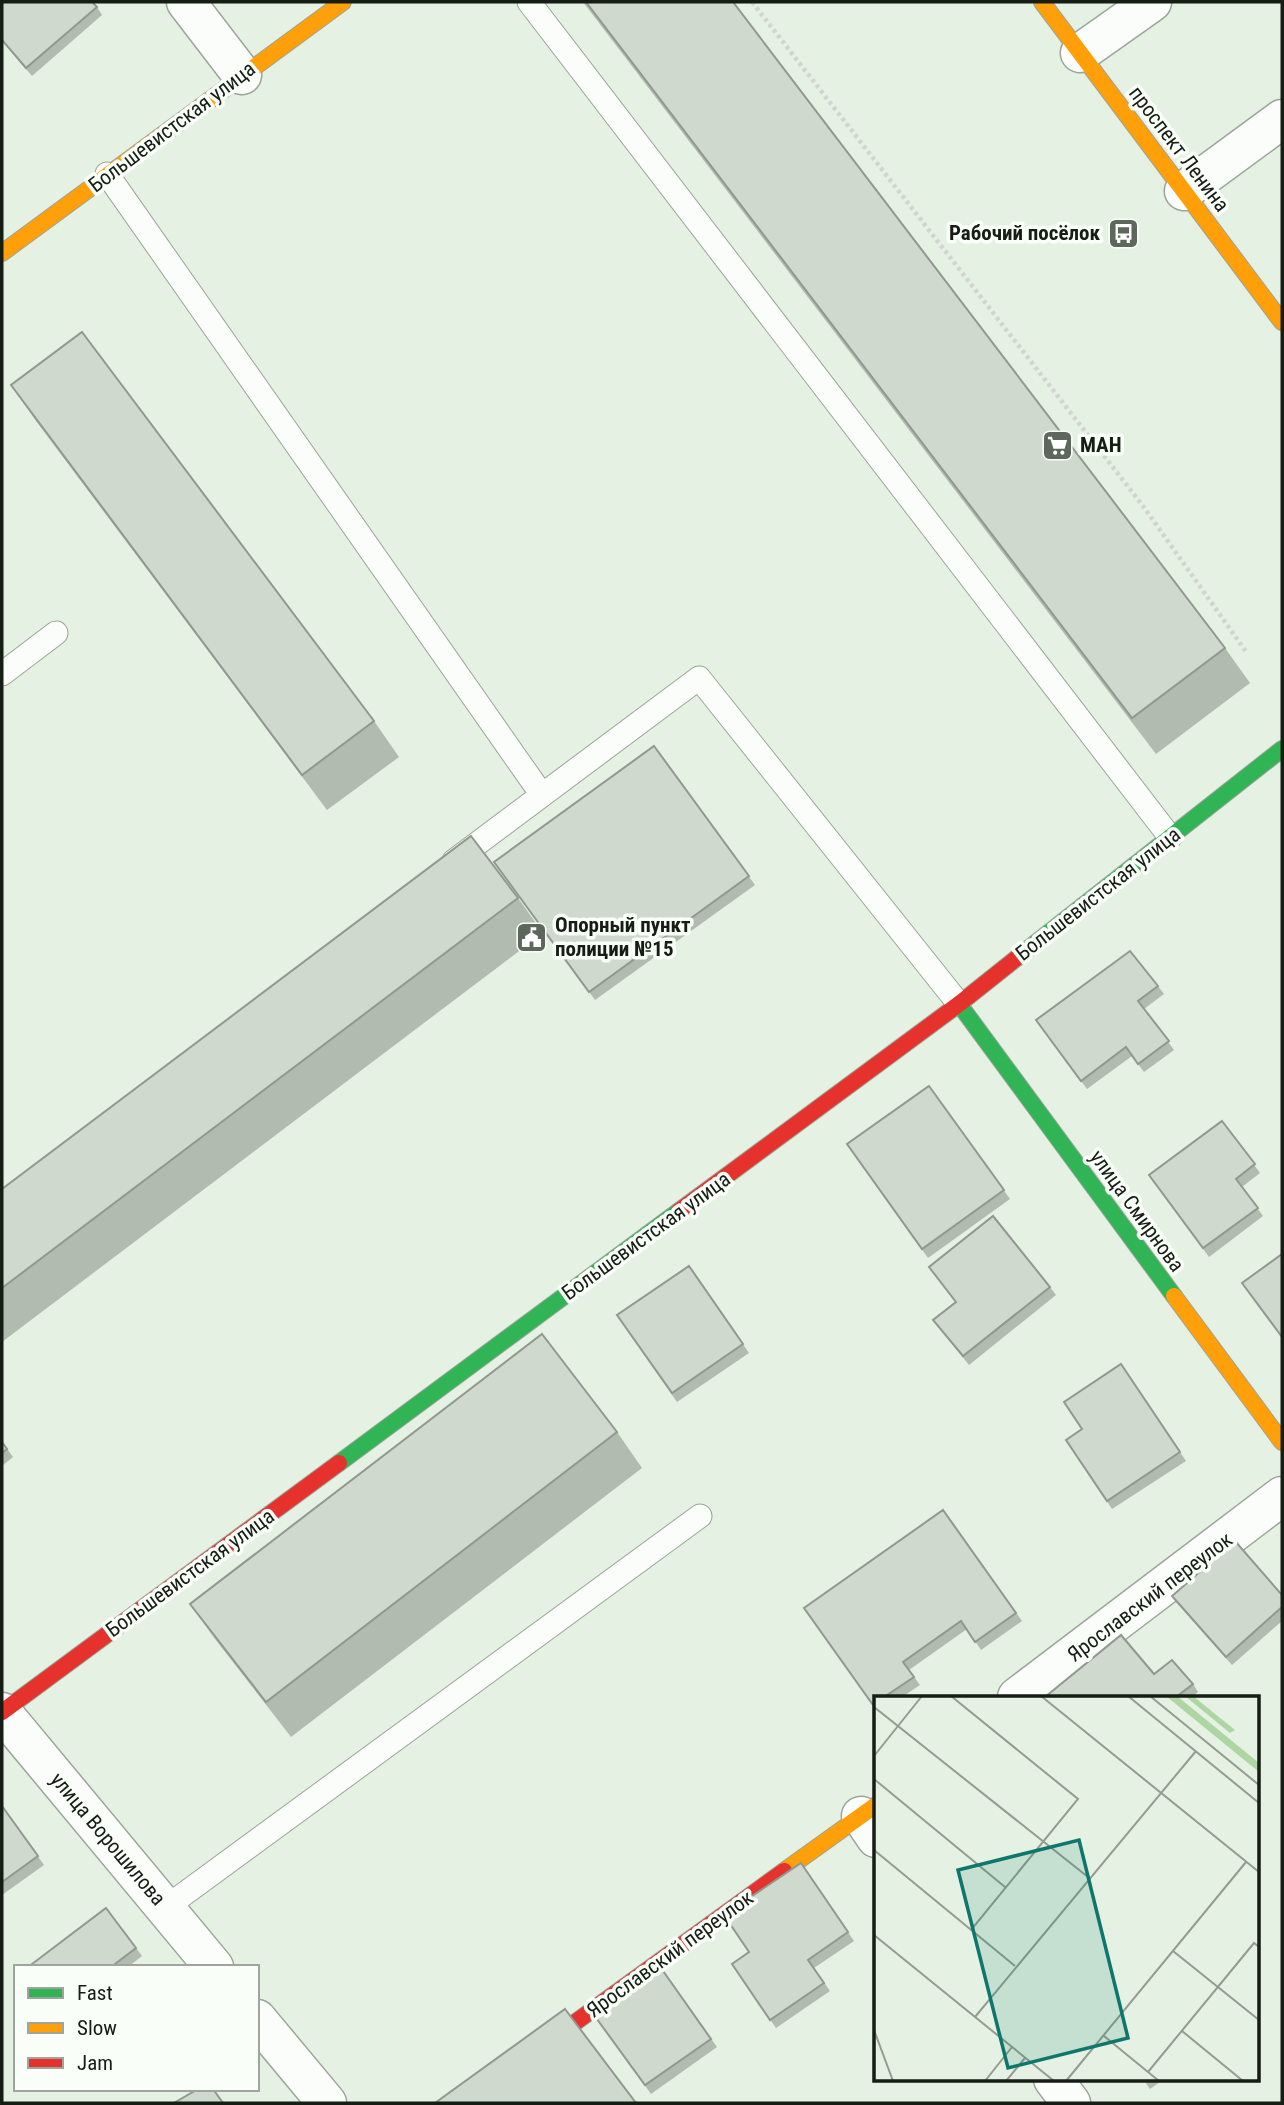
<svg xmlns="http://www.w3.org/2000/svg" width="1284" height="2105" viewBox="0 0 1284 2105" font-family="'Roboto Condensed',sans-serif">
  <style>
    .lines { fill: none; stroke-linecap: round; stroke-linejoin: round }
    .lane-casing { stroke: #9ca599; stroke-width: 25 }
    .street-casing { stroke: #9ca599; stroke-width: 41 }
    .fast-casing { stroke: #9ca599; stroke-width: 18 }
    .slow-casing { stroke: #9ca599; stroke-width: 18 }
    .jam-casing { stroke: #9ca599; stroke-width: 18 }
    .path { stroke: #d1d5d0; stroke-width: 4.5; stroke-dasharray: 3.5 3.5; stroke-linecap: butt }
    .lane { stroke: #fbfdfb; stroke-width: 23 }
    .street { stroke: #fbfdfb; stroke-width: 38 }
    .fast { stroke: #30b455; stroke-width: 16 }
    .slow { stroke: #ff9f0a; stroke-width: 16 }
    .jam { stroke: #e5322d; stroke-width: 16 }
    .wall { fill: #b2bbb0 }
    .building { fill: #cfd9cd; stroke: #919890; stroke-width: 2 }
    .labels { text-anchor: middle; stroke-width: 7; stroke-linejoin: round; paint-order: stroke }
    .street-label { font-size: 21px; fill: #161d14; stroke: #fafef9 }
    .poi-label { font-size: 21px; font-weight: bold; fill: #161d14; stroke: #fafef9; text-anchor: start }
    .inset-road { fill: none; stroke: #929c90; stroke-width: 2 }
    .view { fill: #0f766e; fill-opacity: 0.15; stroke: #0f766e; stroke-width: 3.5 }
    .inset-edge { fill: none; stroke: #161d14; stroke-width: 3.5 }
  </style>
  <rect width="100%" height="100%" fill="#e5f1e2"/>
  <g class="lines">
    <defs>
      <g id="lane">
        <path d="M529,2L1170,837"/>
        <path d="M107,174L542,795"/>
        <path d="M2,674L56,633"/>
        <path d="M454,861L699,678L959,1004"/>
        <path d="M165,1908L700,1516"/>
      </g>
      <g id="street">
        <path d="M186,2L242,75"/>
        <path d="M1080,53L1152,2"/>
        <path d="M1184,191L1282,119"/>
        <path d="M1017,1697L1282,1496"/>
        <path d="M2,1712L214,1967"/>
        <path d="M861,1816L876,1838"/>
        <path d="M257,2019L327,2103"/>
        <path d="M1053,2079L1071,2103"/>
      </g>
      <g id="fast">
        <path d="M1018,957L1282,749"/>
        <path d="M959,1004L1174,1296"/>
        <path d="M339,1463L679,1211"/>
      </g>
      <g id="slow">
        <path d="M1042,2L1282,322"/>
        <path d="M2,253L343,2"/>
        <path d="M1174,1296L1282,1442"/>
        <path d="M784,1871L876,1805"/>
      </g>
      <g id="jam">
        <path d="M679,1211L959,1004L1018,957"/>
        <path d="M2,1712L339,1463"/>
        <path d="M464,2103L784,1871"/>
      </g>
    </defs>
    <use href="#lane" class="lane-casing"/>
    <use href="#street" class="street-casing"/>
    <use href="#fast" class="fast-casing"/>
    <use href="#slow" class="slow-casing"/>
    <use href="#jam" class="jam-casing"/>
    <path class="path" d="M752,2L1143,506L1247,653"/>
    <use href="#lane" class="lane"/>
    <use href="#street" class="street"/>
    <use href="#fast" class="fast"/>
    <use href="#slow" class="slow"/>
    <use href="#jam" class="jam"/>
  </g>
  <g class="wall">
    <path d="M583,2H733L1225,648L1250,683L1156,754Z"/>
    <path d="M2,3L97,7L102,15L32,76L2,41Z"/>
    <path d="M11,385L374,721L399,757L327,810L36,421Z"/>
    <path d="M654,746L755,885L595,1000L494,862Z"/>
    <path d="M518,898L543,933L2,1342V1189Z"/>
    <path d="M1158,986L1164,994L1144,1009L1174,1050L1144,1072L1132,1056L1087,1089L1036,1020Z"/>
    <path d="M929,1086L1010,1199L928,1258L847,1144Z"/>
    <path d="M1222,1121L1260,1173L1242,1187L1263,1216L1209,1257L1149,1175Z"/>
    <path d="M689,1266L749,1353L677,1402L617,1315Z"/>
    <path d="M929,1267L1050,1287L1056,1295L969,1365L933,1320L955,1302Z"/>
    <path d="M1121,1364L1186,1461L1112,1509L1066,1440L1082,1429Z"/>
    <path d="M617,1432L642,1468L291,1737L215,1639L190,1604Z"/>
    <path d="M2,1442L13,1457L2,1466Z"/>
    <path d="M943,1510L1022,1621L981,1650L967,1629L909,1670L920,1685L902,1697H876V1710L804,1608Z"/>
    <path d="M1282,1595V1621L1232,1665L1178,1604L1172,1596Z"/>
    <path d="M1154,1674L1193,1684L1198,1692L1192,1697H1045Z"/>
    <path d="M2,1806L44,1865L2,1895Z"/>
    <path d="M801,1863L854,1941L814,1968L830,1991L776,2028L732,1964L749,1952Z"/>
    <path d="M136,1948L142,1956L128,1967H35Z"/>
    <path d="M661,1968L717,2047L651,2094L594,2015Z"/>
    <path d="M1143,2079H1164L1150,2089Z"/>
  </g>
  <g class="building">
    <path d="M4,2H92L97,7L26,68L2,40V3Z"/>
    <path d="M586,2H733L1225,648L1132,718Z"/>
    <path d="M82,332L374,721L302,775L11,385Z"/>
    <path d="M654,746L749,876L589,992L494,862Z"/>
    <path d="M471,836L518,898L2,1288V1189Z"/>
    <path d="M1130,951L1158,986L1138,1001L1169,1041L1138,1064L1126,1047L1081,1081L1036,1020Z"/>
    <path d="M929,1086L1004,1190L922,1249L847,1144Z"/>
    <path d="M1222,1121L1255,1164L1236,1179L1258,1208L1203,1248L1149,1175Z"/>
    <path d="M993,1216L1050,1287L963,1356L933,1320L956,1302L929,1267Z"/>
    <path d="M1282,1254V1337L1242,1283Z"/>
    <path d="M689,1266L743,1344L672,1393L617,1315Z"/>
    <path d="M542,1334L617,1432L266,1702L190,1604Z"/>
    <path d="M1121,1364L1180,1452L1107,1501L1066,1440L1082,1429L1064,1402Z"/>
    <path d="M2,1442L7,1449L2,1453Z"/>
    <path d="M943,1510L1016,1613L975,1642L961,1621L903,1662L914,1677L884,1697H876V1702L873,1705L804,1608Z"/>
    <path d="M1235,1541L1282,1595V1607L1226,1657L1172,1596Z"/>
    <path d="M1121,1635L1154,1674L1172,1660L1193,1684L1176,1697H1045Z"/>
    <path d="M2,1806L38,1856L2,1882Z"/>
    <path d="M801,1863L848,1932L808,1960L824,1983L770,2020L732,1964L749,1952L724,1915Z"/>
    <path d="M106,1908L136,1948L111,1967H35L32,1964Z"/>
    <path d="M661,1968L711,2039L645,2085L594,2015Z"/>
    <path d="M565,2009L636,2103H435Z"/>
    <path d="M198,2089H213L223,2103H174Z"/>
  </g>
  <defs>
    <symbol id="bus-square" viewBox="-11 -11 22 22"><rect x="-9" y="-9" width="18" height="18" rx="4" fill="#5e675c" stroke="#fafef9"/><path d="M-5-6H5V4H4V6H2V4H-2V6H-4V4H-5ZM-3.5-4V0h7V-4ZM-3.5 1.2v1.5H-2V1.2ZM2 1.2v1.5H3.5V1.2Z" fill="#fff"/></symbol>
    <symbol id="supermarket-square" viewBox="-11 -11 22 22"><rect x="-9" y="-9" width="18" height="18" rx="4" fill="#5e675c" stroke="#fafef9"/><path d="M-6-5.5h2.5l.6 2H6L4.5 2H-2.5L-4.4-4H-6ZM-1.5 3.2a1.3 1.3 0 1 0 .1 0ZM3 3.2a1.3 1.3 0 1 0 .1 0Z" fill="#fff"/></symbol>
    <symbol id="civic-square" viewBox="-11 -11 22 22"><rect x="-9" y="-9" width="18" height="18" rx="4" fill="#5e675c" stroke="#fafef9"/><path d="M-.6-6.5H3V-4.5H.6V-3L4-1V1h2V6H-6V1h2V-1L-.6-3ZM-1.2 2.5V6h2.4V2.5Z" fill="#fff"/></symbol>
  </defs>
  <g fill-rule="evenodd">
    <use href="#bus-square" x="1106" y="216" width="35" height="35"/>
    <use href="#supermarket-square" x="1040" y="428" width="35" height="35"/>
    <use href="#civic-square" x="514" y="920" width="35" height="35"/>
  </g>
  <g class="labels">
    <g class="street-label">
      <text transform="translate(172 127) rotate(-37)" y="7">Большевистская улица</text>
      <text transform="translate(1179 149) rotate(53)" y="7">проспект Ленина</text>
      <text transform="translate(1098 894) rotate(-38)" y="7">Большевистская улица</text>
      <text transform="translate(1137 1211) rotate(54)" y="7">улица Смирнова</text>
      <text transform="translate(646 1236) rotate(-36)" y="7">Большевистская улица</text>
      <text transform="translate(190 1573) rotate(-36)" y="7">Большевистская улица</text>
      <text transform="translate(1150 1597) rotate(-37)" y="7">Ярославский переулок</text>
      <text transform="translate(108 1839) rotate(50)" y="7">улица Ворошилова</text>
      <text transform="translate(670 1954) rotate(-36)" y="7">Ярославский переулок</text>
    </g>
    <g class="poi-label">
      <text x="1100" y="240" text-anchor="end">Рабочий посёлок</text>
      <text x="1080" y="452">МАН</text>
      <text x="555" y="932">Опорный пункт<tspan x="555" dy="24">полиции №15</tspan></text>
    </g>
  </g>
  <g transform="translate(874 1696)">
    <rect width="385" height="385" fill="#e5f1e2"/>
    <path d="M292,0H303L385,67V76ZM311,0H319L361,34L356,37Z" fill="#add6a3"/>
    <path class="inset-road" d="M77,0L204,103L97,234M167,0L385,176M254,0L385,107M276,0L385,89M0,11L214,181M0,60L48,0M0,83L131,191M0,154L141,270M0,239L180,385M299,255L385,324M101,321L322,55M0,334L19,385M308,335L369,385M230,340L285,385M274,376L380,247L385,251M111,385L138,351M132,385L151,362M192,385L372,166"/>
    <path class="view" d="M205,144L254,342L134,372L84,174Z"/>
    <rect width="385" height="385" class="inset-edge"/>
  </g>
  <rect width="1284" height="2105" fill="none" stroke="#161d14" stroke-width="7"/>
  <rect x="14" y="1965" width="245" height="126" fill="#fafef9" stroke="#9fa49d" stroke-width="2"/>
  <rect x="28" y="1988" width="35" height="10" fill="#30b455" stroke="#9fa49d" stroke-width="2"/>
  <text x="77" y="2000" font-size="21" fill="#161d14">Fast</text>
  <rect x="28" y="2023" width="35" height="10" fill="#ff9f0a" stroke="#9fa49d" stroke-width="2"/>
  <text x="77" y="2035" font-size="21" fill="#161d14">Slow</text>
  <rect x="28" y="2058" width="35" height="10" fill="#e5322d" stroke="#9fa49d" stroke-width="2"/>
  <text x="77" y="2070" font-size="21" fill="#161d14">Jam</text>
</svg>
